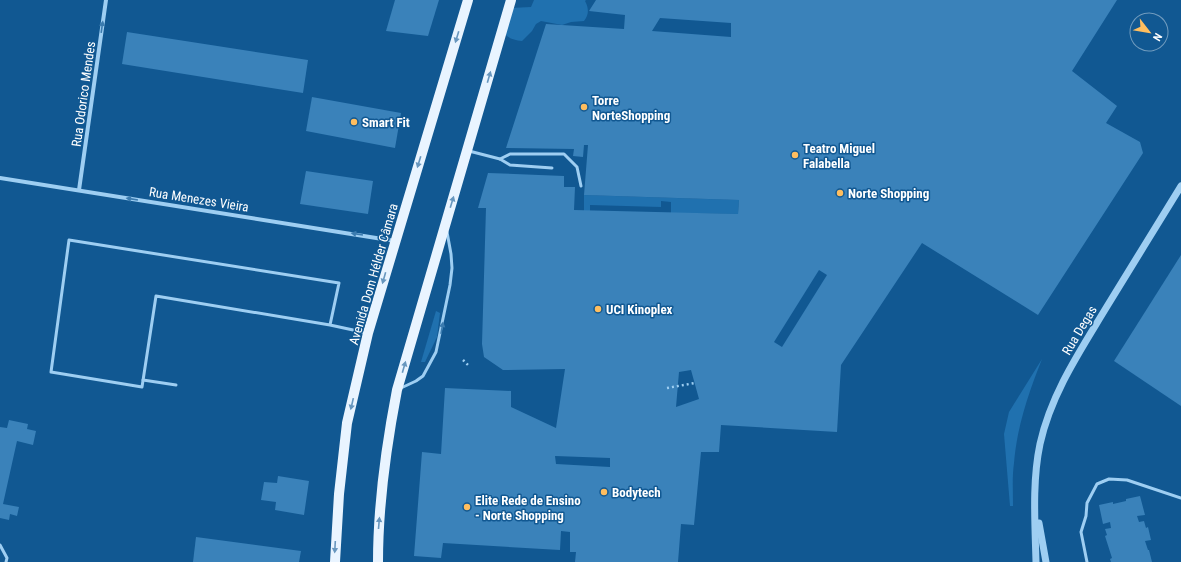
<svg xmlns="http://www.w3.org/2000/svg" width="1181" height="562" viewBox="0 0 1181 562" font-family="'Roboto Condensed',sans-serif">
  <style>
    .green { fill: #2071af }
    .building { fill: #3a82ba; fill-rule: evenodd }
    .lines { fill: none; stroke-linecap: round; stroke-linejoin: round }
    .path { stroke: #9ecef2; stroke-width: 2.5; stroke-dasharray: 2 3; stroke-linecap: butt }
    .service { stroke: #9ecef2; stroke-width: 3 }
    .minor { stroke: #9ecef2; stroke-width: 4 }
    .tertiary { stroke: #9ecef2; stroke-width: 7 }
    .primary { stroke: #e9f4ff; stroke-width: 10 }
    .oneway { fill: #3b7baf }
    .oneway2 { fill: #6796be }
    .poi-dot { fill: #ffbe5f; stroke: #115892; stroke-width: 1.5 }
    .labels { text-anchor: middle; stroke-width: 3; stroke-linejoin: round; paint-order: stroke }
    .street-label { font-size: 13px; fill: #fff; stroke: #115892 }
    .poi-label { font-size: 13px; font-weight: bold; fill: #fff; stroke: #115892; text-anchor: start }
  </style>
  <rect width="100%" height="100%" fill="#115892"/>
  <g class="green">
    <path d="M534,0H586L585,1C589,8 589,15 584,21L571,22L562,25L541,21L536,24L532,31L522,41C511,40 506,37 500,28L511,8L531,7Z"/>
    <path d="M584,195L739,200L738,214L671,213V202L661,201V207L590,205V211H584Z"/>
    <path d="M436,311L440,313L437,337L425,362H421Z"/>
    <path d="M1042,359C1029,392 1017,426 1014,463C1012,477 1013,492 1013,506H1010L1004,434L1009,412Z"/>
  </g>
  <g class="building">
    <path d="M395,0H439L428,36L386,31Z"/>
    <path d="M596,0H1117L1072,71L1117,106L1106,123L1140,142L1143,153L1038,315L922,243L841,365L837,432L721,425L719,452H701L694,525L681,524L678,562H575L576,552H570V532L561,531L560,550L443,543L441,558L414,556L422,452L441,454L445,388L511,391V407L556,428L565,369L503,370L484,357L482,344L486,208H478L488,173L564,176V187H575L574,210L738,214L739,200L584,195L588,145H584L583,157L573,156L574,149L506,148L546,24L624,29L625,15L589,11ZM660,18L731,23V37L652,31ZM819,270L827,275L782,347L774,342ZM691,370L699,399L676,407L679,372ZM555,456L610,458V467L556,464Z"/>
    <path d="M127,32L308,60L303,93L122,64Z"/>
    <path d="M312,97L401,113L395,148L306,131Z"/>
    <path d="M306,171L373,181L368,214L300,204Z"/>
    <path d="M1181,255V406L1114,361Z"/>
    <path d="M9,420L28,424L27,429L36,431L33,445L17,441L3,504L19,507L17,516L10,514L9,520L0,518V427L7,428Z"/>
    <path d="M278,476L309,481L304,515L275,510L276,502L261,500L264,482L277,483Z"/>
    <path d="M1140,496L1145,515L1137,516L1139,522L1144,521L1146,528L1148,527L1151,540L1145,541L1148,550H1149L1152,562H1111L1110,559L1112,558L1105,536L1107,535L1105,529L1111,528L1110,522L1103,524L1099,505L1113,502V504L1126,501V499Z"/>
    <path d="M196,537L301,551L299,562H193Z"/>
  </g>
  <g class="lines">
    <g class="path">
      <path d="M463,360L470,367"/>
      <path d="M667,388L695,383"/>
    </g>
    <g class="service">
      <path d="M469,151L500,159L510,165L552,168"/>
      <path d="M500,159L510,154H564L577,167L581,186"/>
      <path d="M330,325L339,283L69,240L51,372L142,387L156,296L330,325L367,333"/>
      <path d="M143,380L176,385"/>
      <path d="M401,388L416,381L423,376L436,352L450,285L452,268L451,254L447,232"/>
      <path d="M0,545L7,558L6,562"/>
      <path d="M1087,562L1081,532L1086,516L1087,503L1097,484L1109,479L1127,480L1181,498"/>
    </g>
    <g class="minor">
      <path d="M0,178L395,241"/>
      <path d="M79,190L106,0"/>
    </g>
    <g class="tertiary">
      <path d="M1039,523L1046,562"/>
      <path d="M1036,562C1035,523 1032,482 1040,444C1051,394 1080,351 1106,308C1131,267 1156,227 1181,186"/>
    </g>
    <g class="primary">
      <path d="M335,562L339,494L347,423L368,333L468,0"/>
      <path d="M378,562C378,504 386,447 397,390L511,0"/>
    </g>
  </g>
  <defs><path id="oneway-solid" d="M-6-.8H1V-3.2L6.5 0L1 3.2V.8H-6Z"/></defs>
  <g class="oneway">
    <use href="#oneway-solid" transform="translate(102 27) rotate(-82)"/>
    <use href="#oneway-solid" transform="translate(132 199) rotate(-171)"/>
    <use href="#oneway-solid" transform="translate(357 234) rotate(-171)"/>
    <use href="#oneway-solid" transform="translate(442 328) rotate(-80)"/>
  </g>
  <g class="oneway2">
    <use href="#oneway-solid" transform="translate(457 37) rotate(107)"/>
    <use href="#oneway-solid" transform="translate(489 77) rotate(-74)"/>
    <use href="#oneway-solid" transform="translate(419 162) rotate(107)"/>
    <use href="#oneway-solid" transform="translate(452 202) rotate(-73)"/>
    <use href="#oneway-solid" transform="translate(384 278) rotate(106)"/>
    <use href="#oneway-solid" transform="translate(404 367) rotate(-74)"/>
    <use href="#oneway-solid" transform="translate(352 404) rotate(103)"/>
    <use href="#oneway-solid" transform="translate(379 523) rotate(-85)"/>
    <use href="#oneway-solid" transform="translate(335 547) rotate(93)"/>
  </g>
  <g class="poi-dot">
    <circle cx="584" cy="107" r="4"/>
    <circle cx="354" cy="122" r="4"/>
    <circle cx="795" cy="155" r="4"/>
    <circle cx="840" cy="193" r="4"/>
    <circle cx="598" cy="309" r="4"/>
    <circle cx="604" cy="492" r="4"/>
    <circle cx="467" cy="507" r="4"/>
  </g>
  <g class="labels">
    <g class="street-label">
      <text transform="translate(83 94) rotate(-82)" y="5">Rua Odorico Mendes</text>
      <text transform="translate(199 199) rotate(9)" y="5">Rua Menezes Vieira</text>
      <text transform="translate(373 274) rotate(-74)" y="5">Avenida Dom Hélder Câmara</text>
      <text transform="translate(1079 330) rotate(-59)" y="5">Rua Degas</text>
    </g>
    <g class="poi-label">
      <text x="592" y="105">Torre<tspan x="592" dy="15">NorteShopping</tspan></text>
      <text x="362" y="127">Smart Fit</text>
      <text x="803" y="153">Teatro Miguel<tspan x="803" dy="15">Falabella</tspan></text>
      <text x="848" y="198">Norte Shopping</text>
      <text x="606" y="314">UCI Kinoplex</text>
      <text x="612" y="497">Bodytech</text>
      <text x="475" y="505">Elite Rede de Ensino<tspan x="475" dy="15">- Norte Shopping</tspan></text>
    </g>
  </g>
  <g transform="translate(1149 32) rotate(121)"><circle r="19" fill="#115892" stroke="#709bbe"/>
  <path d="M0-3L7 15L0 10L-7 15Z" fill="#ffbe5f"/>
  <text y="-6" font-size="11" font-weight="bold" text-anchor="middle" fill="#ffffff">N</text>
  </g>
</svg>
